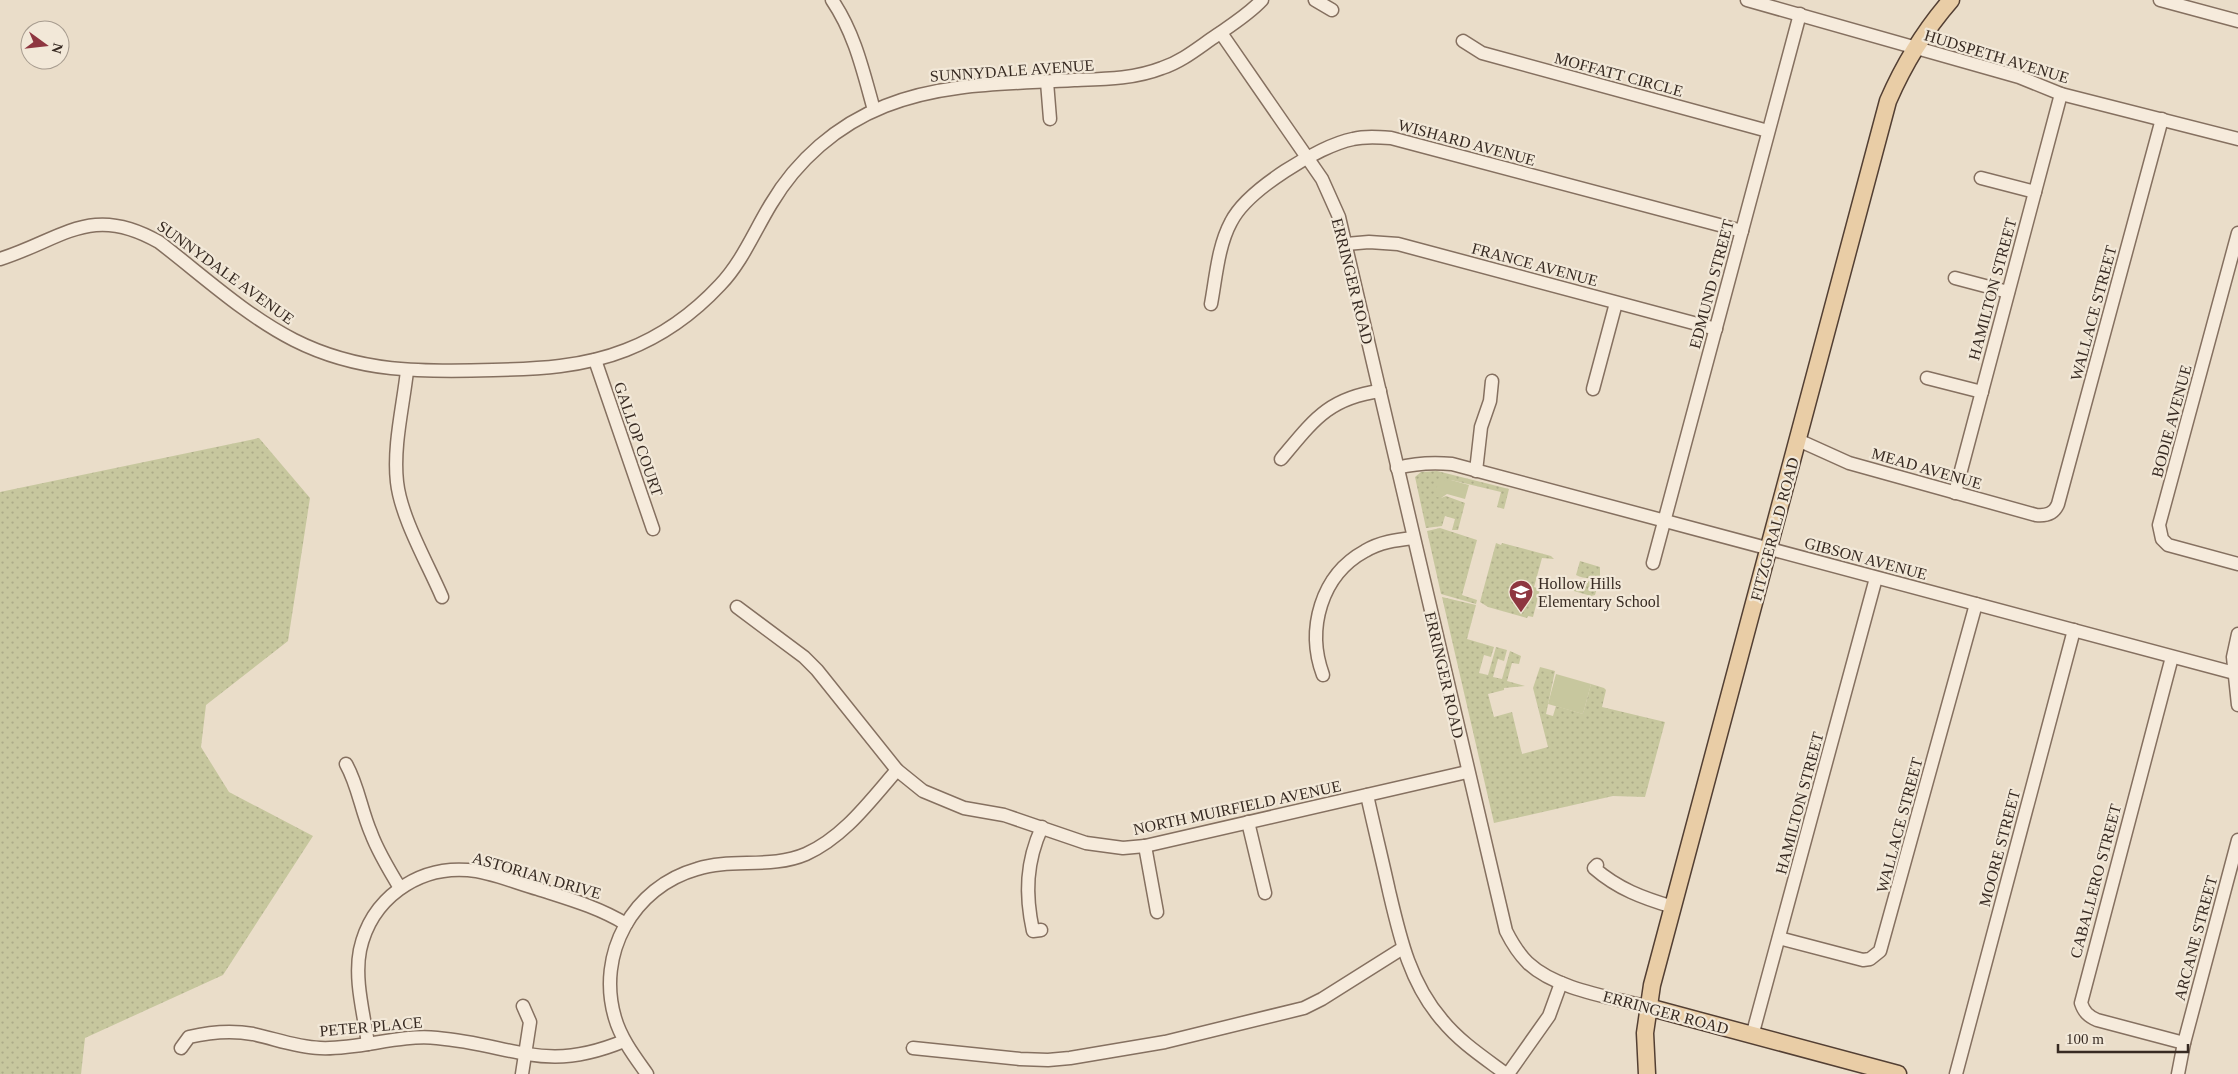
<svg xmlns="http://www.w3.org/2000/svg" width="2238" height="1074" viewBox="0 0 2238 1074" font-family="Georgia,serif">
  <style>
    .grass { fill: url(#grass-dots) }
    .green { fill: #c7c79e }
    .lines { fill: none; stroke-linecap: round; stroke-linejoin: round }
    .minor-casing { stroke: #857060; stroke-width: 15 }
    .major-casing { stroke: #533f33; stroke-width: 19 }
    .minor { stroke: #f6ebdc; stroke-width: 12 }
    .major { stroke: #e9cda6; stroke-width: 16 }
    .labels { text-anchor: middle; stroke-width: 4.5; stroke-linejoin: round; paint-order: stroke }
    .street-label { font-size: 16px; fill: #372a22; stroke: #f2e8d8 }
    .poi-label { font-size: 16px; fill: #372a22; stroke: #f2e8d8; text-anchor: start }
  </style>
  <defs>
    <pattern id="grass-dots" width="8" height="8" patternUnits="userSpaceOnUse" patternTransform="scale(1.25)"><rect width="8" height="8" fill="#c7c79e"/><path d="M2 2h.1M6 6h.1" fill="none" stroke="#acab88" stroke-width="1.8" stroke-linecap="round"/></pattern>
  </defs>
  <rect width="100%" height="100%" fill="#eaddc9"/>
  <g class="grass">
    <path d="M259,438L310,498L288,641L206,705L201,747L229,792L313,836L223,975L85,1038L81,1074H0V492Z"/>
    <path d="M1437,471L1509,489L1504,509L1497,507L1501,492L1451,480L1441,498L1446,496L1465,503L1458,530H1452L1455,519L1445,516L1442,526L1426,528L1415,477L1421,472Z"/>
    <path d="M1440,528L1477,540L1462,595L1477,600L1476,604L1441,594L1427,531Z"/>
    <path d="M1496,543L1501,545L1502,543L1551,556L1554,559L1542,558L1534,587L1540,589L1533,617L1528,616L1527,618L1488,607L1480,602Z"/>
    <path d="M1580,561L1600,567V577C1593,579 1583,579 1576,575Z"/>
    <path d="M1577,580L1596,582L1598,584L1595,595L1591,596L1574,591L1575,582Z"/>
    <path d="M1442,597L1476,605L1467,639L1494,647L1491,657L1484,655L1479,673L1488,675L1496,647L1507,650L1504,661L1498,659L1493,677L1502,679L1510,651L1521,656L1519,664L1512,663L1507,681L1525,686L1504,688V690L1488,694L1494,717L1512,712L1522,754L1548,747L1533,688L1540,667L1555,671L1546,714L1553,716L1556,706L1583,714L1591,684L1604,688L1606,690L1602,707L1665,722L1645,797L1613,796L1494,823Z"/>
  </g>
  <g class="green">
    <path d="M1451,480L1469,485L1465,499L1447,494L1441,498L1433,496L1435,489L1441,481Z"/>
    <path d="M1556,674L1591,684L1583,714L1548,704Z"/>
  </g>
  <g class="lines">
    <defs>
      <g id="minor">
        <path d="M832,0C855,34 863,71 874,110"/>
        <path d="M1315,0L1332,10"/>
        <path d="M1747,0L2019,77L2061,94L2238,139"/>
        <path d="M2160,0L2238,21"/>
        <path d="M1221,33L1322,179L1339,217L1506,931C1512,943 1519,954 1528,963C1557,990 1611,997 1648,1007"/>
        <path d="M1463,41L1482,53L1768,131"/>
        <path d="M1047,82L1050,119"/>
        <path d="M1981,178L2035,192"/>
        <path d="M2238,233L2159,525L2162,539L2168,545L2238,564"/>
        <path d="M1346,244L1369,242L1398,244L1716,329"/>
        <path d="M0,259C63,239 91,203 159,242C202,275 245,315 294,340C359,373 422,372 493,370C538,369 583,367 626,350C662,336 693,314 720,285C742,262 754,232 771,204C797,160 837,125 885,106C945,82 1010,84 1074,80C1104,79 1134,79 1162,68C1183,61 1199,47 1217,35C1233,24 1249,14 1262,0"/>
        <path d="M1955,278L2008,292"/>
        <path d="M1211,304C1216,277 1218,246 1231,222C1247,190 1318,146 1353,139C1365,136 1378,137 1391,138L1742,231"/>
        <path d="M595,360L653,529"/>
        <path d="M407,371C403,407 393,446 397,482C401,518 428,564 442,597"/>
        <path d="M1927,378L1982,392"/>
        <path d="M1593,389L1616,303"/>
        <path d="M1798,440L1849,463L2036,515C2046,516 2054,514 2058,504L2162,119"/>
        <path d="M1281,459C1313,421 1328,398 1380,391"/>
        <path d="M1397,468C1416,463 1432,462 1452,464L2238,674"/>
        <path d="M1476,471L1481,427L1490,401L1492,381"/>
        <path d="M1955,493L2061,94"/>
        <path d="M1653,563L1800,14"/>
        <path d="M737,607L804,657L817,670L897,770L923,791L964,808L1004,815L1086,843L1123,848L1145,846L1467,772"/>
        <path d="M2238,634L2233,657L2238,705"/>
        <path d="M2172,657L2081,1003C2084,1012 2088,1016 2097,1020L2184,1043"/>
        <path d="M1323,675C1306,629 1321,575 1365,551C1380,542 1396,540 1413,538"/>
        <path d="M346,764C358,785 361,810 371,833C378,852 389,870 400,888"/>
        <path d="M1367,795C1374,827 1382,859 1389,891C1400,938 1410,983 1442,1020C1460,1042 1483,1057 1506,1074"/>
        <path d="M1248,822L1265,893"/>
        <path d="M1145,846L1157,912"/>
        <path d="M1597,865L1594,868C1618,889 1643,898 1673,907"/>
        <path d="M1041,930L1033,931C1025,894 1026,862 1042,827"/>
        <path d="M1779,938L1863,960L1870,959L1880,951L1976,604"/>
        <path d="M1752,1036L1876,578"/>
        <path d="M368,1044C364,1014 354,980 360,950C371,899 417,866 468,870C492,872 516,883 538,889C569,899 598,907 626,924"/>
        <path d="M181,1048L189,1037C210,1032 231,1030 253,1034C276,1039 296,1047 320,1048C359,1050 398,1034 437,1038C515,1045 544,1074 624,1041"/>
        <path d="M913,1048L1020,1059L1048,1060L1070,1058L1165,1042L1304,1008L1322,999L1403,948"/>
        <path d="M522,1074L530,1022L523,1006"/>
        <path d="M647,1074C635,1057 621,1039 615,1018C596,954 633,887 697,869C732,858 771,869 806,854C844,837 870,801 897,770"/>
        <path d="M1508,1074L1549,1016L1561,983"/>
        <path d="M1956,1074L2074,630"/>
        <path d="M2178,1074L2184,1043L2238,840"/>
      </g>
      <g id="major">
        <path d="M1648,1007L1898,1074"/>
        <path d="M1647,1074L1645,1033L1652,985L1888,101C1904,64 1924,31 1951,0"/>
      </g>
    </defs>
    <use href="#minor" class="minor-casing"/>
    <use href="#major" class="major-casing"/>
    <use href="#minor" class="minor"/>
    <use href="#major" class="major"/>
  </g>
  <defs>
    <symbol id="school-pin" viewBox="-11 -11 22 30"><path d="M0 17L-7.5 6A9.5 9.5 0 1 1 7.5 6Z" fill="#8e3640" stroke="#f2e8d8"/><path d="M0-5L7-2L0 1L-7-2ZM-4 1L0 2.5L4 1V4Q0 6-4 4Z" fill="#fff"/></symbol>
  </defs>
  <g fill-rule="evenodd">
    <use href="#school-pin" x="1507" y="578" width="28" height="38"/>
  </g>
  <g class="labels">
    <g class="street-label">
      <text transform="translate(1997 56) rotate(17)" y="6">HUDSPETH AVENUE</text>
      <text transform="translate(1012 70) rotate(-4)" y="6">SUNNYDALE AVENUE</text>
      <text transform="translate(1619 74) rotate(15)" y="6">MOFFATT CIRCLE</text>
      <text transform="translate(1467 142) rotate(15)" y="6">WISHARD AVENUE</text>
      <text transform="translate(1535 264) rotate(15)" y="6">FRANCE AVENUE</text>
      <text transform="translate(226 272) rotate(36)" y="6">SUNNYDALE AVENUE</text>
      <text transform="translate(1353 281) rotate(76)" y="6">ERRINGER ROAD</text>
      <text transform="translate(1711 284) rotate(-75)" y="6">EDMUND STREET</text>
      <text transform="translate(1992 289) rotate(-75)" y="6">HAMILTON STREET</text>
      <text transform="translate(2093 313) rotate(-75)" y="6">WALLACE STREET</text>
      <text transform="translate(2171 421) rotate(-75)" y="6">BODIE AVENUE</text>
      <text transform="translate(639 439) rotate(71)" y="6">GALLOP COURT</text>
      <text transform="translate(1927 468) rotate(16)" y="6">MEAD AVENUE</text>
      <text transform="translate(1774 529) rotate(-75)" y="6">FITZGERALD ROAD</text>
      <text transform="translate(1866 558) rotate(15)" y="6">GIBSON AVENUE</text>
      <text transform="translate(1445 675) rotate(77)" y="6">ERRINGER ROAD</text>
      <text transform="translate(1799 803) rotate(-75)" y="6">HAMILTON STREET</text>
      <text transform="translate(1237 807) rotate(-12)" y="6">NORTH MUIRFIELD AVENUE</text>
      <text transform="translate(1899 825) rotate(-75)" y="6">WALLACE STREET</text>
      <text transform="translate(1999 848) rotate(-75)" y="6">MOORE STREET</text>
      <text transform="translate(537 875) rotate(16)" y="6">ASTORIAN DRIVE</text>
      <text transform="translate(2095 881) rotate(-75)" y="6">CABALLERO STREET</text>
      <text transform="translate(2195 938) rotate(-75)" y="6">ARCANE STREET</text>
      <text transform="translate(1666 1012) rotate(15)" y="6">ERRINGER ROAD</text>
      <text transform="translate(371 1026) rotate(-5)" y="6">PETER PLACE</text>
    </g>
    <g class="poi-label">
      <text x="1538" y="589">Hollow Hills<tspan x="1538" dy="18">Elementary School</tspan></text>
    </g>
  </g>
  <g transform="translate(45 45) rotate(105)"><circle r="24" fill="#f2e8d8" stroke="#a79c8f"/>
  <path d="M0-4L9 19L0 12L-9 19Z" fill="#8e3640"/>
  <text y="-8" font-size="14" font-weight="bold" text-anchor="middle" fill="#372a22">N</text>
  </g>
  <path d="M2058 1044v8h130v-8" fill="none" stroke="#372a22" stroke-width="2.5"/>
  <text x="2066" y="1044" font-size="15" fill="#372a22" stroke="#f2e8d8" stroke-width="4" paint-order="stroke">100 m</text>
</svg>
